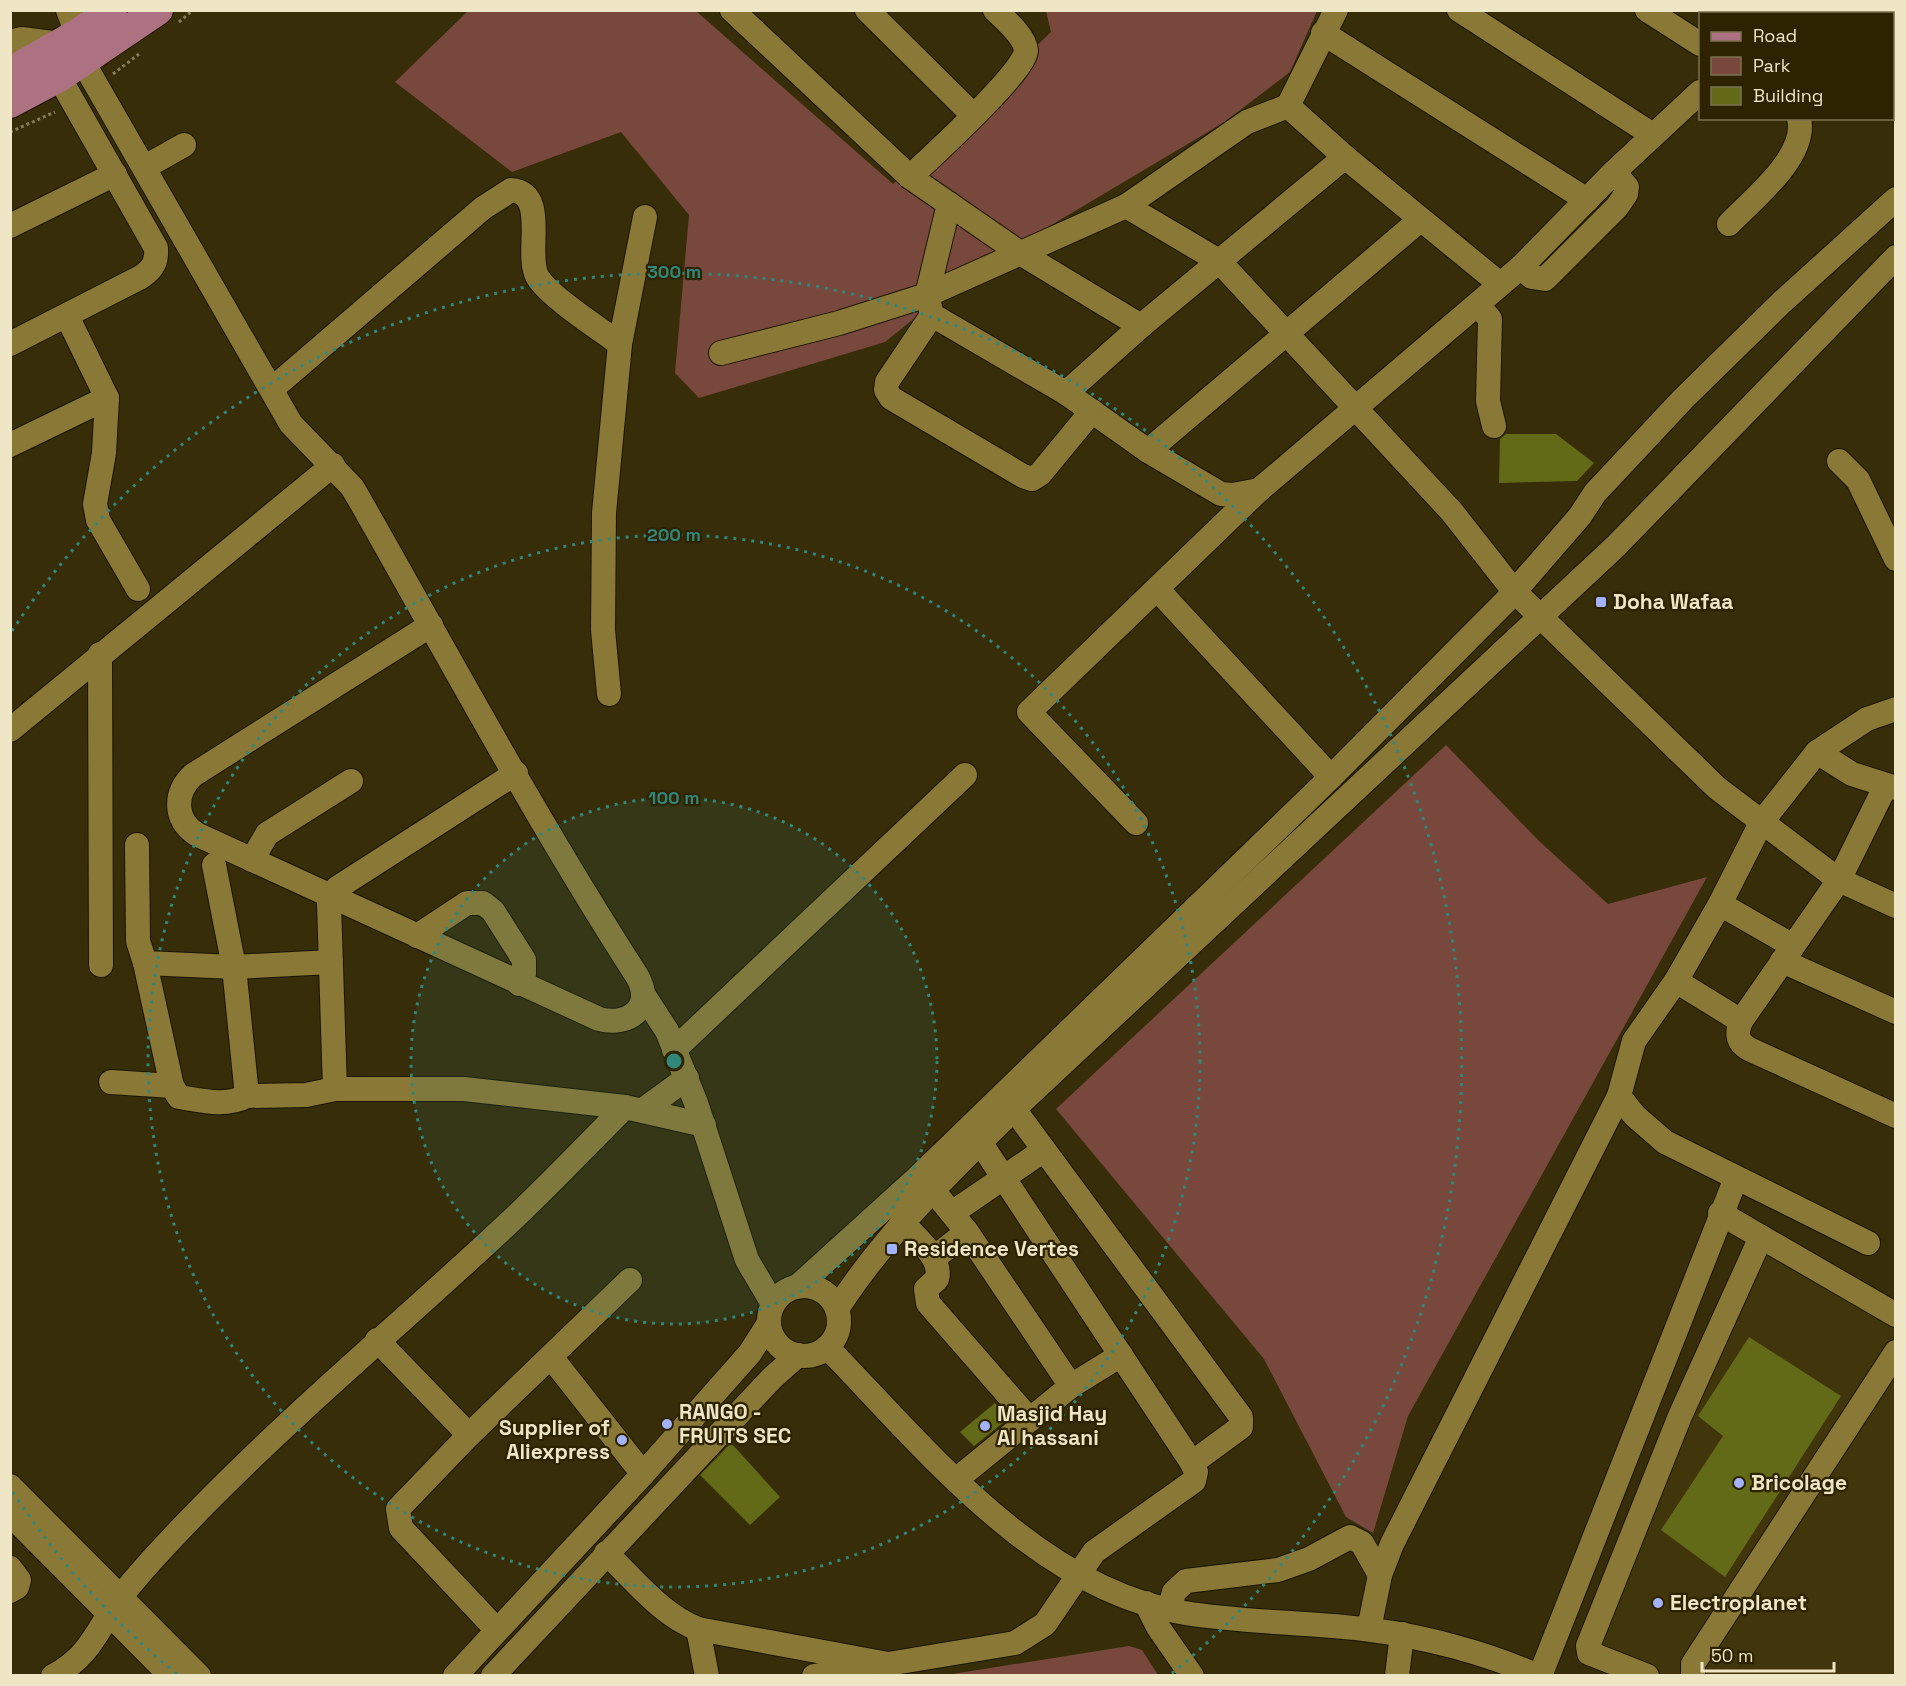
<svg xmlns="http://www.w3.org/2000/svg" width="1906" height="1686" viewBox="0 0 1906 1686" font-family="'Space Grotesk',sans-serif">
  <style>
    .built { fill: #40350b }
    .green { fill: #78483d }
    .building { fill: #626917 }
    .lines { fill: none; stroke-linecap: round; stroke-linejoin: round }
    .minor-casing { stroke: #1b1603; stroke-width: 26 }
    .major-casing { stroke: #1b1603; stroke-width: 32 }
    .path { stroke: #857c59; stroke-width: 3; stroke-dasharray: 3 3; stroke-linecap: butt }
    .minor { stroke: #8a7836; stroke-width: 24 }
    .major { stroke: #ad7282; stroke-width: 30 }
    .ring { fill: none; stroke: #31877b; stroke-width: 3; stroke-dasharray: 3 6 }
    .poi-dot { fill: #a2b2fd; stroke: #2d2300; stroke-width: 2 }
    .labels { text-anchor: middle; stroke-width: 4.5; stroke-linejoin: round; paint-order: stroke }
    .poi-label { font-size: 21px; font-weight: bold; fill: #efe6c5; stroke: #2d2300; text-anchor: start }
    .centre { fill: #31877b; stroke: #2d2300; stroke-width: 3 }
    .ring-label { font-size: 18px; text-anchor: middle; font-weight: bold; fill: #31877b; stroke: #2d2300; stroke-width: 4.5; stroke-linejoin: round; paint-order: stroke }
  </style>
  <rect width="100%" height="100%" fill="#372d09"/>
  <path class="built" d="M1744,1243L1895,1326V1675H1614L1575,1657Z"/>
  <g class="green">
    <path d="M468,11H696L893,184L1051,32L1046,11H1317L1290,72L1223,123L972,272L885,342L699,398L675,373L689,215L621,132L512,172L395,82Z"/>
    <path d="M1446,745L1538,840L1608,904L1707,877L1408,1416L1373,1533L1346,1517L1264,1359L1056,1109Z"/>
    <path d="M1129,1646L1142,1650L1158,1675H946Z"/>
  </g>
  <g class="building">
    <path d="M1506,434H1556L1594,463L1577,481L1499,483L1500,439Z"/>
    <path d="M1749,1337L1841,1396L1725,1577L1661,1530L1723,1436L1698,1416Z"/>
    <path d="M995,1403L1009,1418L974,1446L960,1432Z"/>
    <path d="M731,1443L780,1497L750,1525L700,1475Z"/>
  </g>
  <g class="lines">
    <defs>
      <g id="minor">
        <path d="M68,10L77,34"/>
        <path d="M732,10L910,177L1020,253L1141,326"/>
        <path d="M867,10L973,115"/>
        <path d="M1459,10L1653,135"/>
        <path d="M1647,10L1700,44"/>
        <path d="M1323,33L1587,200"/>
        <path d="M10,42L22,39L60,44"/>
        <path d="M83,62L291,424L352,487L358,497C449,657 537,821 637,976C655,1007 629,1027 599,1019L196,834C174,819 174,793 193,775L431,625"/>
        <path d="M1288,106L1336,10"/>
        <path d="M145,167L184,145"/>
        <path d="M910,177C929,159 1028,69 1026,50C1024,35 1005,20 995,10"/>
        <path d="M949,204L927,295L932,315L1066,393L1148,451L1221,494L1233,495L1259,490L1521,267L1614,172L1700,92"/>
        <path d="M1126,206L1219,261L1452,512L1514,591L1717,788L1839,880L1896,906"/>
        <path d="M1729,224C1754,198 1808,156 1799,118"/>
        <path d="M10,226L115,174"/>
        <path d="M1521,267L1532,277L1545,279L1617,207L1626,194L1627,187L1614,172"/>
        <path d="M1478,305L1490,319L1488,401L1494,426"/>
        <path d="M932,315L887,382L886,390L891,398L1023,476L1032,479L1040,474L1092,411"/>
        <path d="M67,316L107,398L104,453L95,504L98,520L138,589"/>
        <path d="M10,344L141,277C153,269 157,262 156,248L59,77"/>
        <path d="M721,353L839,323L927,295L1126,206L1247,122L1288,106L1345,157L1500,284"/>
        <path d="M272,389L483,208L511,190C549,193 525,252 537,276C548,296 600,329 620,344"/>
        <path d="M1066,393L1141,326L1345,157"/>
        <path d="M10,445L107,398"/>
        <path d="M1148,451L1420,220"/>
        <path d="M1839,461L1858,480L1896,559"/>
        <path d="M1157,589L1331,777"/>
        <path d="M100,654L101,965"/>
        <path d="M609,694L603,630L604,513L620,344L645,217"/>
        <path d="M10,730L333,465"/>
        <path d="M1817,752L1852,774L1896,788"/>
        <path d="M1885,787L1839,880L1741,1021C1736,1034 1737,1042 1749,1049L1896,1116"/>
        <path d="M1136,823L1029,712L1259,490"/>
        <path d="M137,845L138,941L145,963L234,967L331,962"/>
        <path d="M252,860L267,834L351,781"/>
        <path d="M214,865L234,967L247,1096L306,1095L335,1089H464L625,1107L704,1125"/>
        <path d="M1720,904L1793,946"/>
        <path d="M417,936L467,903H483L493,911L524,960V974L519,984"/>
        <path d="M1782,961L1896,1012"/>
        <path d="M145,963L172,1086"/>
        <path d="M1676,981L1741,1021"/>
        <path d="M645,997L667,1031L696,1103L747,1260L773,1304"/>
        <path d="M674,1050L965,775"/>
        <path d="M111,1082L172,1086L179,1097C204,1101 225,1107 247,1096"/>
        <path d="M335,1089L329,904L337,888L516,773"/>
        <path d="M1014,1109L1241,1417V1427L1192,1463"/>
        <path d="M643,1110L687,1078"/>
        <path d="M932,1189L967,1232L1071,1386"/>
        <path d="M952,1213L1044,1150"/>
        <path d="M1720,1213L1896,1315"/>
        <path d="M902,1222C915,1237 943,1258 937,1279L926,1289L928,1303L1030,1420"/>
        <path d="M1868,1243L1665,1142L1635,1116L1619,1096L1634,1041L1676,981L1720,904L1761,823L1817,752L1867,719L1896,709"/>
        <path d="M934,1258L967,1232"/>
        <circle cx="804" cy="1321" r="35"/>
        <path d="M797,1287L914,1181L1331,777L1507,600L1580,516L1595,493L1683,399L1782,302L1896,199"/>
        <path d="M837,1309C886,1233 950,1172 1014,1109L1616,546L1896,257"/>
        <path d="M377,1340L469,1435"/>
        <path d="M827,1347C926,1449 1038,1590 1185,1613C1247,1623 1310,1622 1371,1630C1422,1636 1491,1654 1537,1676"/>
        <path d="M551,1357L643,1474"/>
        <path d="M957,1479L1071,1386L1121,1355"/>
        <path d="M10,1486L199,1676"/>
        <path d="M10,1514L171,1676"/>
        <path d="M606,1553C635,1580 660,1614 698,1629L888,1664L1015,1643L1045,1624L1094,1552L1194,1481L1196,1472L1192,1463L980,1142"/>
        <path d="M10,1568L19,1580L17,1587L10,1591"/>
        <path d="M1146,1603L1158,1627L1192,1676"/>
        <path d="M1169,1610L1174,1592L1186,1581L1278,1570L1309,1559L1350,1537L1362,1543L1380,1575"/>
        <path d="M496,1629L401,1528L398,1509L469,1435L630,1280"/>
        <path d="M698,1629L707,1676"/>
        <path d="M1369,1629L1380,1575L1392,1544L1619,1096"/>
        <path d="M53,1676C93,1655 98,1626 123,1594C147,1563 175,1535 202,1507C301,1406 410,1316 513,1219C551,1183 588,1144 625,1107"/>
        <path d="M455,1676L643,1474L750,1353L769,1323"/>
        <path d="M493,1676L772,1378L798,1355"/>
        <path d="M814,1676L868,1667"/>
        <path d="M1397,1676L1402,1634"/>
        <path d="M1540,1676L1736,1178"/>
        <path d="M1647,1676L1589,1653L1588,1646L1680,1416L1761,1237"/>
        <path d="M1693,1676V1664L1896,1352"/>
      </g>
      <g id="major">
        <path d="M1834,10L1838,14"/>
        <path d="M1893,10L1896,12"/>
        <path d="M1892,52L1896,54"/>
        <path d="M10,72L77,34L112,10"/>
        <path d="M10,103L59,77L158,10"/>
      </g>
    </defs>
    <use href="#minor" class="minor-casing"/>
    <use href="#major" class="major-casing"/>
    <g class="path">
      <path d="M179,22L193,10"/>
      <path d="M113,74L139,54"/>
      <path d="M10,132L55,112"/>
    </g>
    <use href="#minor" class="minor"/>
    <use href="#major" class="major"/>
  </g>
  <circle cx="674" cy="1061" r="263" fill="#31877b" fill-opacity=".12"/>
  <g class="ring">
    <circle cx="674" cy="1061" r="263"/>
    <circle cx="674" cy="1061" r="526"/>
    <path d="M177 1674A789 789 0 0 1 12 1491M12 631A789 789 0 1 1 1171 1674"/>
  </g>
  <g class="poi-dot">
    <rect x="1595" y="596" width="12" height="12" rx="3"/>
    <rect x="886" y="1243" width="12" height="12" rx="3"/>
    <circle cx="667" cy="1424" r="6"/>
    <circle cx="985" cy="1426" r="6"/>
    <circle cx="622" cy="1440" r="6"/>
    <circle cx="1739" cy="1483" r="6"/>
    <circle cx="1658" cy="1603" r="6"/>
  </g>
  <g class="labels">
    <g class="poi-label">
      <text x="1613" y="609">Doha Wafaa</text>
      <text x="904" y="1256">Residence Vertes</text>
      <text x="679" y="1419">RANGO -<tspan x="679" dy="24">FRUITS SEC</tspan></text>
      <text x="997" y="1421">Masjid Hay<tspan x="997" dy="24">Al hassani</tspan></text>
      <text x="610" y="1435" text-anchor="end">Supplier of<tspan x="610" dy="24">Aliexpress</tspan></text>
      <text x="1751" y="1490">Bricolage</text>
      <text x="1670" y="1610">Electroplanet</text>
    </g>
  </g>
  <circle cx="674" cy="1061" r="9" class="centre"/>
  <g class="ring-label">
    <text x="674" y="278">300 m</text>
    <text x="674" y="541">200 m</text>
    <text x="674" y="804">100 m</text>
  </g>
  <rect width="1906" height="1686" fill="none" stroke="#efe6c5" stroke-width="24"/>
  <rect x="1699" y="12" width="195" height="108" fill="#2d2300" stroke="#7b714f" stroke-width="1.5"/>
  <rect x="1711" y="32" width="30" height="9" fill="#ad7282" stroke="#7b714f" stroke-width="1.5"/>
  <text x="1753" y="42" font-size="18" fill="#efe6c5">Road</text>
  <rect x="1711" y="57" width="30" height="18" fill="#78483d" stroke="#7b714f" stroke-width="1.5"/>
  <text x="1753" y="72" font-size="18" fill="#efe6c5">Park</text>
  <rect x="1711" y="87" width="30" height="18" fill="#626917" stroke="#7b714f" stroke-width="1.5"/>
  <text x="1753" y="102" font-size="18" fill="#efe6c5">Building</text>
  <path d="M1702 1662v9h132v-9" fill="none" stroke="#efe6c5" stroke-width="3"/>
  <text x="1711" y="1662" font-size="18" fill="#efe6c5" stroke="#2d2300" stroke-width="4.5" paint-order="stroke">50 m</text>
</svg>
